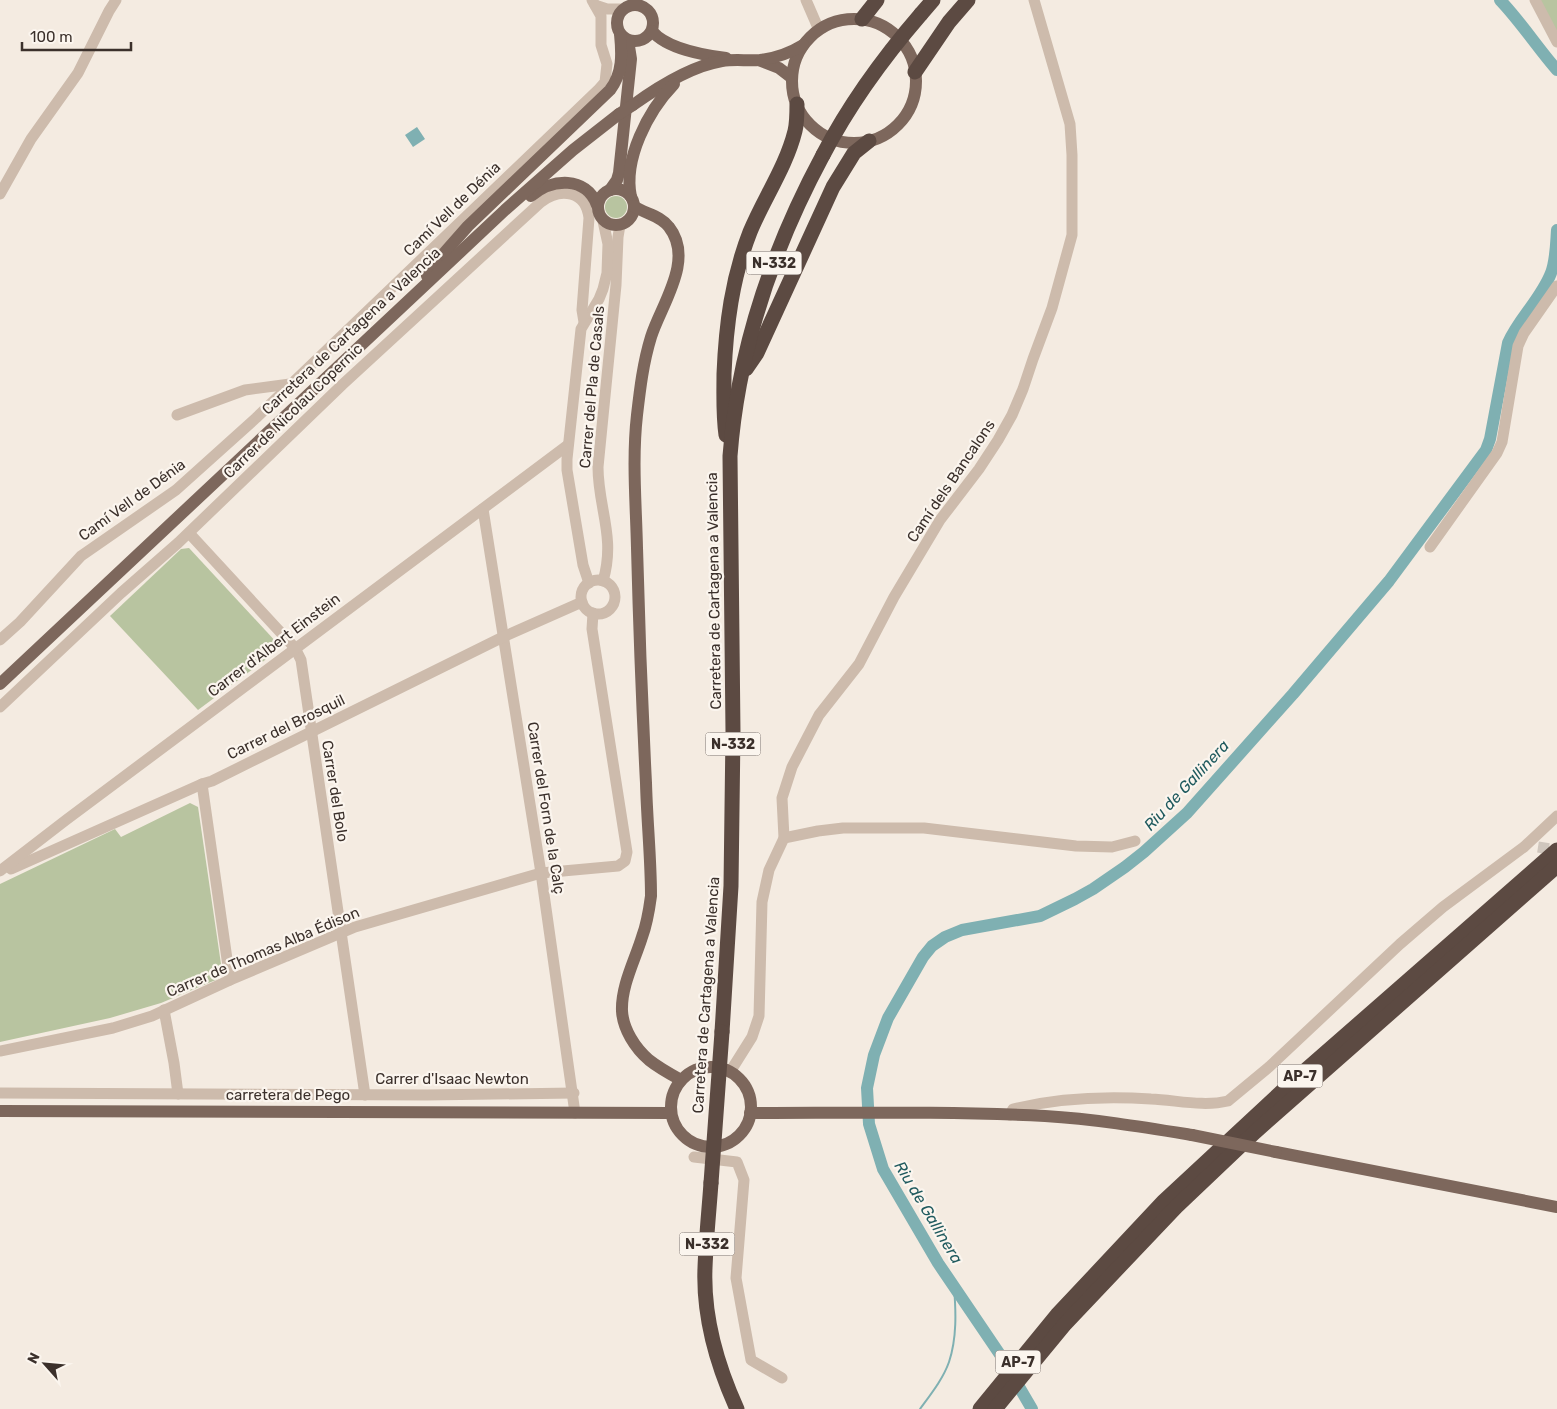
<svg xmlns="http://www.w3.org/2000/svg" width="1557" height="1409" viewBox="0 0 1557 1409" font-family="Rubik,sans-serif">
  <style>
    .green { fill: #b8c4a0 }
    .water { fill: #7fb0b2 }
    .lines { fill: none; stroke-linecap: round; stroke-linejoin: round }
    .stream { stroke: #7fb0b2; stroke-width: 2 }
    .river { stroke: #7fb0b2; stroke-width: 12 }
    .minor-tunnel { stroke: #cfc6bd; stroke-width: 11; stroke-dasharray: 11 5.5; stroke-linecap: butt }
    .minor { stroke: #cdbbac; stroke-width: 11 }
    .major { stroke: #7d675c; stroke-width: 12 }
    .highway { stroke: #5c4a42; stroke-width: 15 }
    .major-bridge { stroke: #7d675c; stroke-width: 12 }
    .highway-bridge { stroke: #5c4a42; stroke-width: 15 }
    .labels { text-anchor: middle; stroke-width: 4.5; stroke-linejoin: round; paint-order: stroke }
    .shield { fill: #fbf5ee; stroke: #756b66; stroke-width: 1 }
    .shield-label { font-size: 14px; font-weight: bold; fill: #3b302b }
    .street-label { font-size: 15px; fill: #3b302b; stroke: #fbf5ee }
    .water-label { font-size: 16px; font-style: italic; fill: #1f5a5e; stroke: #fbf5ee }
  </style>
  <rect width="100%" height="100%" fill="#f4ebe1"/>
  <g class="green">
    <path d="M1538,0H1557V32Z"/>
    <circle cx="616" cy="207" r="11"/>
    <path d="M189,548L278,644L277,651L198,710L110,616L181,549Z"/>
    <path d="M190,803L198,807L222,971L218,979L161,1003L110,1018L0,1042V884L115,829L121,837Z"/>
  </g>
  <path class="water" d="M417,127L425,139L413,147L405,135Z"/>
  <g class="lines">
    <path class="stream" d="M920,1409C931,1394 943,1379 949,1362C957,1338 956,1311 954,1287"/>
    <g class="river">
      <path d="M1500,0C1521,22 1537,47 1557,70"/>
      <path d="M1032,1409L1001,1356L938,1263L883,1169L869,1124L867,1088L874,1055L888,1018L923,957L932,946L945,937L962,930L1040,916L1075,899L1093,889L1125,867L1144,852L1187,813L1293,694L1389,581L1486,450L1490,439L1508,343C1519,318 1541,299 1551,273C1556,260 1556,244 1557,230"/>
    </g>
    <path class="minor-tunnel" d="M1538,847L1557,850"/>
    <g class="minor">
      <path d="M806,0L819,30"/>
      <path d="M1535,0L1557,42"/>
      <path d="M595,5L607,9H624"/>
      <path d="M0,194L31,139L78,73L109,11L116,0"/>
      <path d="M177,415L245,390L290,384"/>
      <path d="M483,509L541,873L575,1113"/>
      <path d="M189,533L295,648L301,660L365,1095"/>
      <path d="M1430,547L1497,453L1502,442L1518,346L1524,333L1557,286"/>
      <circle cx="598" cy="597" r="17"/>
      <path d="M603,581C616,537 598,508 598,467L616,285L618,237L620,225"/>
      <path d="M589,583L583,565L567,470V459L581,329L599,299L603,289L607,273L608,244L603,221"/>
      <path d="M0,640L20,622L81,556L176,490L256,418L598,90L605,82L607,64L601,45V16L592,0"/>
      <path d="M0,707L121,593L178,543L342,385L541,202C561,187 586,191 589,218L582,310L584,322"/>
      <path d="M202,784L230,980"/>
      <path d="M784,838L818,831L843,828H924L1076,846L1112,847L1135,841"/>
      <path d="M11,869L202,784L212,781L503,637L582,602"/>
      <path d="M0,871L66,820L568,445"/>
      <path d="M164,1010L174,1063L178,1094"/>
      <path d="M0,1051L113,1028L152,1016L230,980L355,927L541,873L618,866L625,861L627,852L592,629L593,613"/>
      <path d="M730,1072L752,1037L759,1016L762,902L769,870L784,838L782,798L792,767L819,715L859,664L894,597L940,520L979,469L998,440L1012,415L1023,389L1033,359L1052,308L1072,235V155L1070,124L1034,0"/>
      <path d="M0,1093L427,1095L574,1093"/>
      <path d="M1010,1115L1013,1109C1058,1098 1105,1096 1151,1099C1176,1100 1203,1107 1228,1101L1269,1067L1400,944L1443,907L1524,847L1557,816"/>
      <path d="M694,1157L737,1162L744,1180L736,1278L751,1360L782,1378"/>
    </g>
    <g class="major">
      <circle cx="635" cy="23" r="18"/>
      <circle cx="854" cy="81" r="62"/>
      <path d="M652,31C667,49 703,55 726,58"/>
      <path d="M761,61L779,68L792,78"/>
      <path d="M633,105C658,87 691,66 722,61C735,59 747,61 760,60C776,58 790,53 803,45"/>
      <circle cx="616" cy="207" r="18"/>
      <path d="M610,190L617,180L619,173L631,59L628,40"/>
      <path d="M531,196C552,178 586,176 597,205"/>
      <path d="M631,197C623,159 648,111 674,84"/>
      <path d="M634,206C645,214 660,215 669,227C695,260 661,305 651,337C643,363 640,389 637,415C632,459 636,504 637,548C639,626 642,705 646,783C647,821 651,859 651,896C649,911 647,924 642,937C635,960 621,986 622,1011C623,1029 635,1048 649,1060C659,1068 670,1074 681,1080"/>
      <path d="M427,276L438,260L468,226L610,90C623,73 622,54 620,34"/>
      <path d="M0,684L505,210L573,150L619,114"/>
      <circle cx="711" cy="1107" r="40"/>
      <path d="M0,1111L671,1113"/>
      <path d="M750,1113C848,1113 947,1111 1045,1116C1095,1119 1143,1127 1192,1135"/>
      <path d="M1276,1152L1557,1207"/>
    </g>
    <g class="highway">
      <path d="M921,14L933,0"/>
      <path d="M862,19L877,0"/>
      <path d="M915,72L949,22L968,0"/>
      <path d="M746,369L757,353L833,187L854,153L869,141"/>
      <path d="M726,435C723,414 724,394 724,374C726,325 732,278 750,232C764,198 786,167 795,131C797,123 797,113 797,104"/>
      <path d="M722,1032L731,886L733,732L730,456C738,350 773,248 823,155"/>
      <path d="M711,1183C709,1211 706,1239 705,1268C703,1317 717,1365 737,1409"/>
      <path d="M980,1409L1057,1315L1164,1201L1291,1083L1557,850"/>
      <path d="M995,1409L1065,1324L1176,1207L1255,1132L1557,866"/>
    </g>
    <g class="major-bridge">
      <path d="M619,114L633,105"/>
      <path d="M1192,1135L1276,1152"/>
    </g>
    <g class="highway-bridge">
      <path d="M823,155C850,103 883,58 921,14"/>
      <path d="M711,1183L722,1032"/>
    </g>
  </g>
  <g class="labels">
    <g class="shield">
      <rect x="746.5" y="251.5" width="55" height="23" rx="4"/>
      <rect x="705.5" y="732.5" width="55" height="23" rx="4"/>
      <rect x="1277.5" y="1064.5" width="45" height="23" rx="4"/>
      <rect x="679.5" y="1232.5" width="55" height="23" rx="4"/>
      <rect x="995.5" y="1350.5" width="45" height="23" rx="4"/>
    </g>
    <g class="shield-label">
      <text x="774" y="268">N-332</text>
      <text x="733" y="749">N-332</text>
      <text x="1300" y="1081">AP-7</text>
      <text x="707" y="1249">N-332</text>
      <text x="1018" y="1367">AP-7</text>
    </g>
    <g class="street-label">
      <text transform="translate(452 209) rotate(-44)" y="5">Camí Vell de Dénia</text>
      <text transform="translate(351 331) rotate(-43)" y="5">Carretera de Cartagena a Valencia</text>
      <text transform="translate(592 387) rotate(-85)" y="5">Carrer del Pla de Casals</text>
      <text transform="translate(293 411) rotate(-44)" y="5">Carrer de Nicolau Copernic</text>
      <text transform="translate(951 481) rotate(-56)" y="5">Camí dels Bancalons</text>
      <text transform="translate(132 500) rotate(-36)" y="5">Camí Vell de Dénia</text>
      <text transform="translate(714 591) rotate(-91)" y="5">Carretera de Cartagena a Valencia</text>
      <text transform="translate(274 645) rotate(-37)" y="5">Carrer d'Albert Einstein</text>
      <text transform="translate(286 727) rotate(-26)" y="5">Carrer del Brosquil</text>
      <text transform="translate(335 791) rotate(81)" y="5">Carrer del Bolo</text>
      <text transform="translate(546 808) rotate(81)" y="5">Carrer del Forn de la Calç</text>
      <text transform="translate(263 952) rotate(-23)" y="5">Carrer de Thomas Alba Édison</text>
      <text transform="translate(706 995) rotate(-86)" y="5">Carretera de Cartagena a Valencia</text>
      <text x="452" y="1084">Carrer d'Isaac Newton</text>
      <text x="288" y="1100">carretera de Pego</text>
    </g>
    <g class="water-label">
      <text transform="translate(1186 785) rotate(-47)" y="6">Riu de Gallinera</text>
      <text transform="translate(929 1212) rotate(59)" y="6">Riu de Gallinera</text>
    </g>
  </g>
  <g transform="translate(45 1364) rotate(297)" stroke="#fbf5ee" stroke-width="4" paint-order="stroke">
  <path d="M0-4L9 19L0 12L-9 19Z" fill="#3b302b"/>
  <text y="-8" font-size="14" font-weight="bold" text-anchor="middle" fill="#3b302b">N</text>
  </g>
  <path d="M22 42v8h109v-8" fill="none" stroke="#3b302b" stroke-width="2.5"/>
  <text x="30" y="42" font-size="15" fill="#3b302b" stroke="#fbf5ee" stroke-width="4" paint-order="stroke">100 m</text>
</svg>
